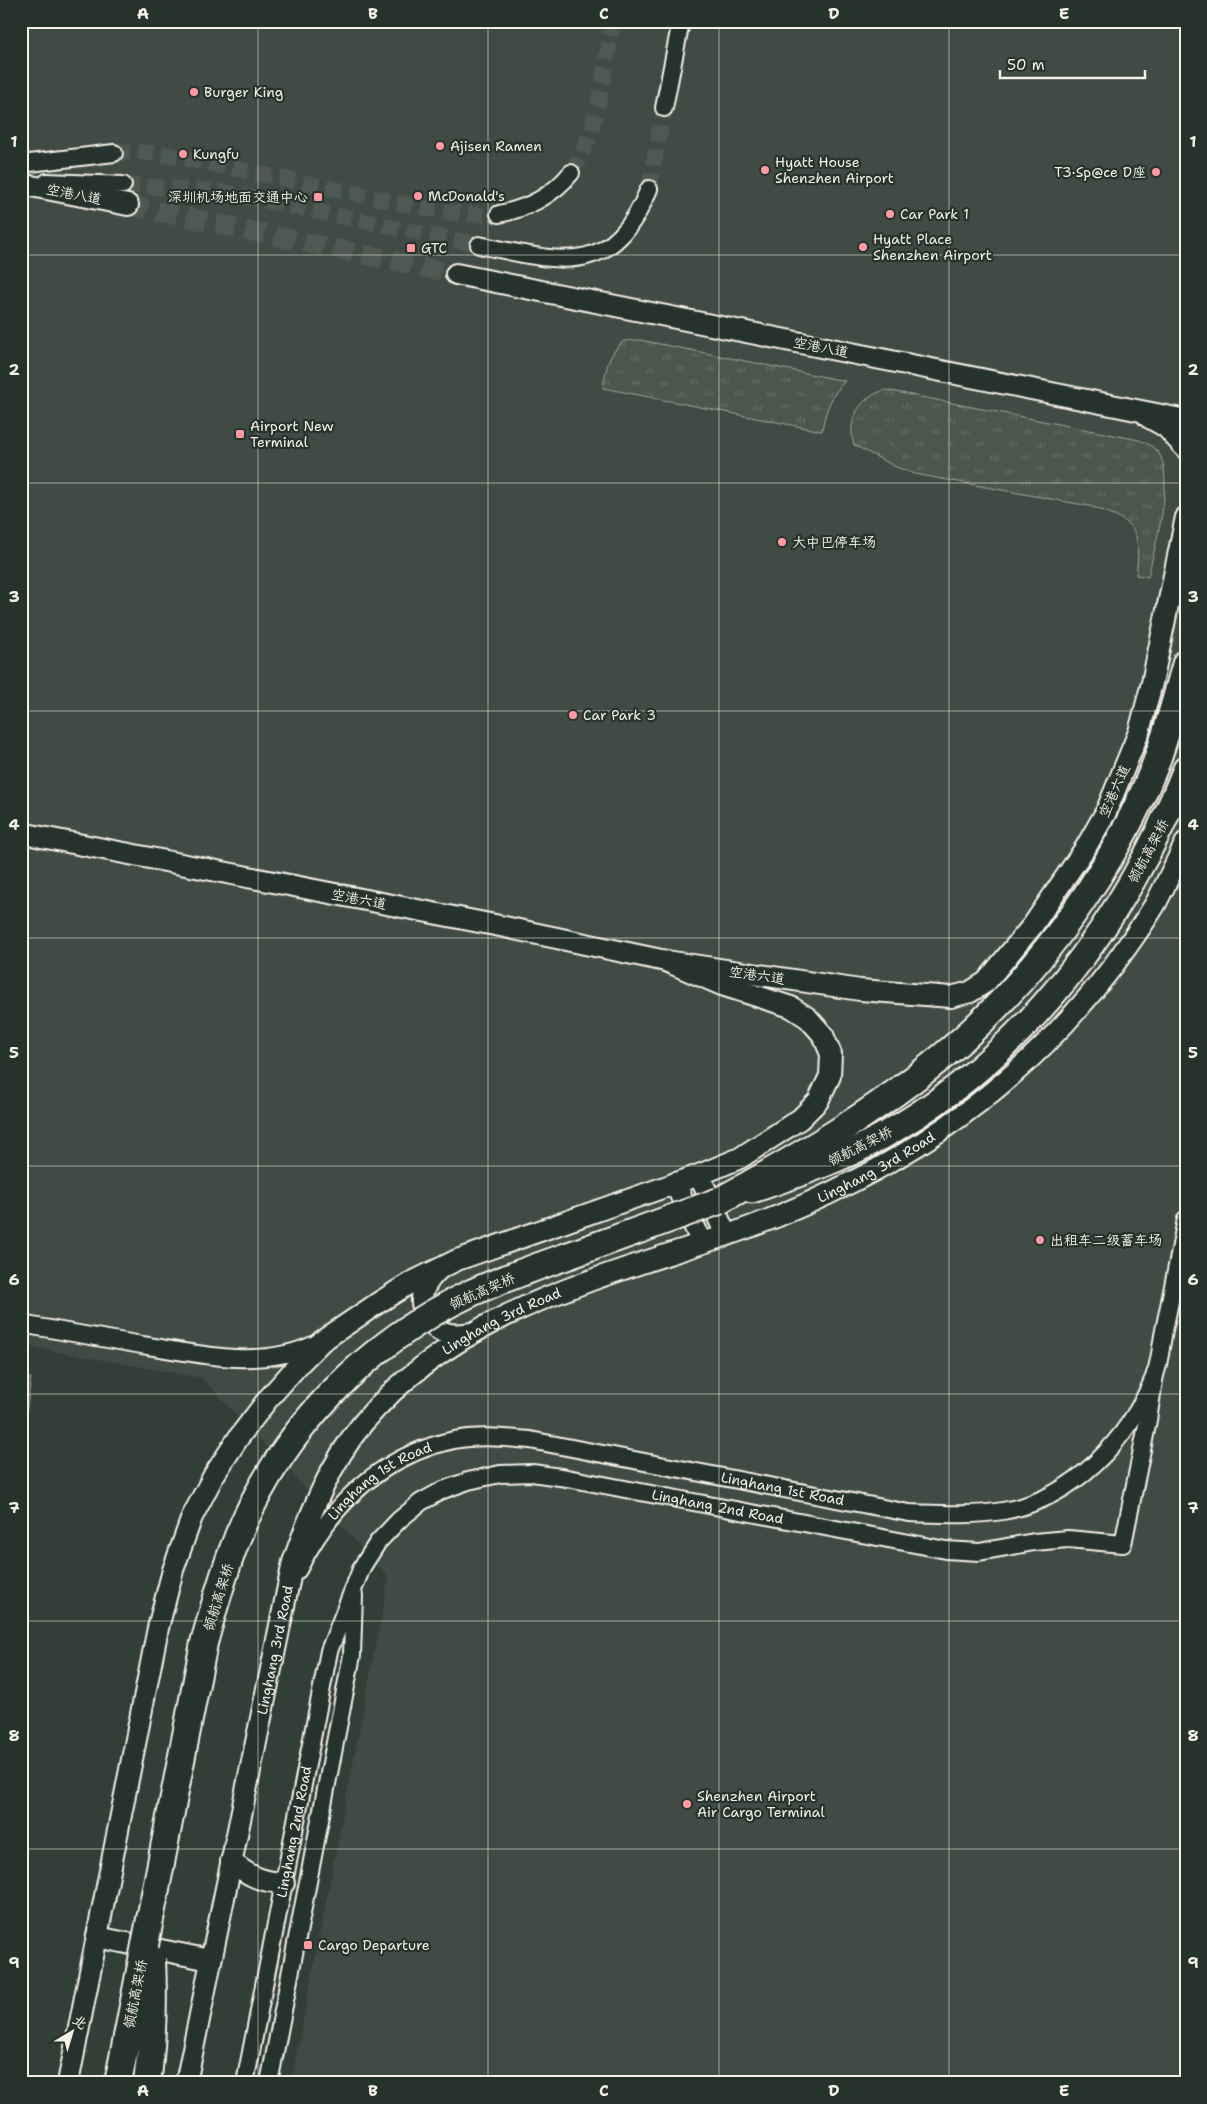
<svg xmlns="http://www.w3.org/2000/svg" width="1207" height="2104" viewBox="0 0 1207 2104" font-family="'Shantell Sans','LXGW WenKai TC',sans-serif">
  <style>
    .built { fill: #404b44 }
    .grass { fill: url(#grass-tufts); stroke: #a0a49c }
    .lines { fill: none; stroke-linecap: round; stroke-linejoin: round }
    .minor-tunnel { stroke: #4f5952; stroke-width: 16; stroke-dasharray: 16 8; stroke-linecap: butt }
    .tertiary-tunnel { stroke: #4f5952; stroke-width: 20; stroke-dasharray: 20 10; stroke-linecap: butt }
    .minor-casing { stroke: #f4f1e8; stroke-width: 20 }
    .tertiary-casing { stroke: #f4f1e8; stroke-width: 24 }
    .primary-casing { stroke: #f4f1e8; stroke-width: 29 }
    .trunk-casing { stroke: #f4f1e8; stroke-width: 30 }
    .minor { stroke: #26332d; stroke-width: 16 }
    .tertiary { stroke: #26332d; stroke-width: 20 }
    .primary { stroke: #26332d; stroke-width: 25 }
    .trunk { stroke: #26332d; stroke-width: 26 }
    .trunk-bridge-casing { stroke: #f4f1e8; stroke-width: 30; stroke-linecap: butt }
    .trunk-bridge { stroke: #26332d; stroke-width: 26 }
    .grid { fill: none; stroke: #f4f1e8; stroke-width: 1; stroke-opacity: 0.55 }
    .poi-dot { fill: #ff9aa2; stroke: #26332d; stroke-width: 2 }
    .labels { text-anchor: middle; stroke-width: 4.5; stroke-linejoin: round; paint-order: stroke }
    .poi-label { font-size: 14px; fill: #f4f1e8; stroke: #26332d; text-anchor: start }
    .street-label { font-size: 14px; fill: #f4f1e8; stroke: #26332d }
    .neatline { fill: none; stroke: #f4f1e8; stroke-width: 2 }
    .grid-label { font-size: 16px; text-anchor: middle; font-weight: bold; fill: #f4f1e8 }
  </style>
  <defs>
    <pattern id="grass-tufts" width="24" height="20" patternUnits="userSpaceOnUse" patternTransform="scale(1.25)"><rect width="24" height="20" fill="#4c564f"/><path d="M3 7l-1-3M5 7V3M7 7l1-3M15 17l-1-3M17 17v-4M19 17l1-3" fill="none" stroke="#666f68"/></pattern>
  </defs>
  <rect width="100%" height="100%" fill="#323e38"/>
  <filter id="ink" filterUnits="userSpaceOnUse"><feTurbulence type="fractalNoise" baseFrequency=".02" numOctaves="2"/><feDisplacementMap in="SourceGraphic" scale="10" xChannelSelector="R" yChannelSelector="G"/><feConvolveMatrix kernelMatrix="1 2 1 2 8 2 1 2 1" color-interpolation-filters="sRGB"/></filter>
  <g filter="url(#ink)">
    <path class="built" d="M21,21H1186V2083H291L389,1577L202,1378L21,1345Z"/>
    <g class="grass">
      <path d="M640,340L845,381C831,395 825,411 822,431L603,388C606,367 608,356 623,341Z"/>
      <path d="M886,390L1139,440C1146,443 1153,446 1158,452C1176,478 1154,548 1148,577L1136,575C1142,527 1134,520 1089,506L915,474L896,467L854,445C846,420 860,396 886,390Z"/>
      <path d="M21,1376L31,1378L21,1451Z"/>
    </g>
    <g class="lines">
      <g class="minor-tunnel">
        <path d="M114,153L136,152L163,154L445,212L480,215L499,214"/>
        <path d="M571,173C599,130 604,71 613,21"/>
        <path d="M123,185L224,192L479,245"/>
        <path d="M649,189L664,108"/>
      </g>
      <path class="tertiary-tunnel" d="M128,205L456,274"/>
      <defs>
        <g id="minor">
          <path d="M664,108L681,21"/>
          <path d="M21,164L114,153"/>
          <path d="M47,182L123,185"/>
          <path d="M499,214C529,208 552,196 571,173"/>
          <path d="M479,245C559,261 611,281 649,189"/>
          <path d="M21,1324C62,1331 102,1338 142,1345C200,1354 259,1370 315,1344"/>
          <path id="s1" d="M298,1570C331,1504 380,1456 454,1440C479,1435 506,1438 530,1440L909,1513C941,1514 972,1516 1003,1511C1074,1499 1129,1439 1155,1375C1160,1361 1161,1345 1164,1330C1172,1293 1179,1256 1186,1219"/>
          <path id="s2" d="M245,2083L329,1651L362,1567L378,1542L399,1520L421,1502L443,1490L468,1481L500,1474L532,1473L567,1478L946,1550L979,1552L1034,1542L1068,1539L1123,1544L1148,1420L1155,1374"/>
          <path d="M269,2083L352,1655L354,1595"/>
        </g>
        <g id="tertiary">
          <path d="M21,184L128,205"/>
          <path d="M456,274L1186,420"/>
          <path d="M1148,417L1166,427L1186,449"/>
          <path d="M21,833L500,926L666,961L860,990L951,997L970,992L986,982L1033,925L1086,847L1106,812L1139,732L1152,683L1186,517"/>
          <path d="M699,1175L726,1235"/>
          <path d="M675,1183L702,1243"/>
          <path d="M438,1270C432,1276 427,1282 424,1289C417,1306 429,1328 446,1333C454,1336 464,1334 473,1333"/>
          <path d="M231,1861C248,1876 262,1882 284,1883"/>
          <path d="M97,1937L210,1960"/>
          <path d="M68,2083L158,1628L173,1570L192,1517L214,1475L239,1437L268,1399L299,1364L322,1341L378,1303L410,1283L457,1260L699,1175L740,1158L800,1119L818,1101L830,1076L831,1054L823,1035L808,1018L791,1007L722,985L666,961"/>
          <path id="s3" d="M186,2083L293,1562C310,1514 330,1463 363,1423C456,1311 604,1277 736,1232C776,1218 815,1201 852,1182C955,1131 1043,1058 1113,966C1128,945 1144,924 1157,901C1167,882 1176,862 1186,842"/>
        </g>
        <path id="primary" d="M752,1190C796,1175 840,1160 881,1137C1025,1057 1126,920 1186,769"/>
        <path id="trunk" d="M719,1201C804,1154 891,1103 964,1038C1043,966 1114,867 1154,768C1167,734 1176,698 1186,663"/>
      </defs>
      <use href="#minor" class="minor-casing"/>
      <use href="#tertiary" class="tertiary-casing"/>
      <use href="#primary" class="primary-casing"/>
      <use href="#trunk" class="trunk-casing"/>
      <use href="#minor" class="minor"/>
      <use href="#tertiary" class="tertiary"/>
      <use href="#primary" class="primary"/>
      <use href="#trunk" class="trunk"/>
      <defs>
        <g id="trunk-bridge">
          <path d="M118,2083L204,1643C214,1607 224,1571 238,1536C282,1429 367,1342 471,1293C504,1278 539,1266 573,1254C622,1236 670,1219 719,1201"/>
          <path d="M147,2083C153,2041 154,2001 152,1959"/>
        </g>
      </defs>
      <use href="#trunk-bridge" class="trunk-bridge-casing"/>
      <use href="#trunk-bridge" class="trunk-bridge"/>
    </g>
  </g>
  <path class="grid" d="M258,21V2083M488,21V2083M719,21V2083M949,21V2083M21,255H1186M21,483H1186M21,711H1186M21,938H1186M21,1166H1186M21,1394H1186M21,1621H1186M21,1849H1186"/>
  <g class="poi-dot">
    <circle cx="194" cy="92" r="5"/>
    <circle cx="440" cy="146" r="5"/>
    <circle cx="183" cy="154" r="5"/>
    <circle cx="765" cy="170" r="5"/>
    <circle cx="1156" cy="172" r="5"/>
    <circle cx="418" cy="196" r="5"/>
    <rect x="313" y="192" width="10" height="10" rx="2.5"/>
    <circle cx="890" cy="214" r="5"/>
    <circle cx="863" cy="247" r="5"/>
    <rect x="406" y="243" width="10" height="10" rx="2.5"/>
    <rect x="235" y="429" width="10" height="10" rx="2.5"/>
    <circle cx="782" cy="542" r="5"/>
    <circle cx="573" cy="715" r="5"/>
    <circle cx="1040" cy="1240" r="5"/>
    <circle cx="687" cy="1804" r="5"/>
    <rect x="303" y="1940" width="10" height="10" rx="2.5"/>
  </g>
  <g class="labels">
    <g class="poi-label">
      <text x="204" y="97">Burger King</text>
      <text x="450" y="151">Ajisen Ramen</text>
      <text x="193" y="159">Kungfu</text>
      <text x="775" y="167">Hyatt House<tspan x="775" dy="16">Shenzhen Airport</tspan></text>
      <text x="1146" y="177" text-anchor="end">T3·Sp@ce D座</text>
      <text x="428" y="201">McDonald's</text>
      <text x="308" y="202" text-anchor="end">深圳机场地面交通中心</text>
      <text x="900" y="219">Car Park 1</text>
      <text x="873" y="244">Hyatt Place<tspan x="873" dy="16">Shenzhen Airport</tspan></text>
      <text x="421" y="253">GTC</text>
      <text x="250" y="431">Airport New<tspan x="250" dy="16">Terminal</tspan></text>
      <text x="792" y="547">大中巴停车场</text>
      <text x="583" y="720">Car Park 3</text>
      <text x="1050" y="1245">出租车二级蓄车场</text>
      <text x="697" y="1801">Shenzhen Airport<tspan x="697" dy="16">Air Cargo Terminal</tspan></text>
      <text x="318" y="1950">Cargo Departure</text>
    </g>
    <g class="street-label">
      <text transform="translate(74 194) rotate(11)" y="5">空港八道</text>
      <text transform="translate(821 347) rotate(11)" y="5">空港八道</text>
      <text transform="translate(1114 791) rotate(-66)" y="5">空港六道</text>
      <text transform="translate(1148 851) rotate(-62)" y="5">领航高架桥</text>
      <text transform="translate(359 899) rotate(11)" y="5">空港六道</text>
      <text transform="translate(757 975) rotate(8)" y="5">空港六道</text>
      <text transform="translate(860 1146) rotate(-27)" y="5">领航高架桥</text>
      <text dy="5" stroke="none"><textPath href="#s3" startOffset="1268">Linghang 3rd Road</textPath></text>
      <text transform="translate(482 1291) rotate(-24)" y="5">领航高架桥</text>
      <text dy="5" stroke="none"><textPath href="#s3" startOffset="862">Linghang 3rd Road</textPath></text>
      <text dy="5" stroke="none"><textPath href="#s1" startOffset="124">Linghang 1st Road</textPath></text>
      <text dy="5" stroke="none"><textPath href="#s1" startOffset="544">Linghang 1st Road</textPath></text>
      <text dy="5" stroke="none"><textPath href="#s2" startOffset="924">Linghang 2nd Road</textPath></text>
      <text transform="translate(218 1597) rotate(-73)" y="5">领航高架桥</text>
      <text dy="5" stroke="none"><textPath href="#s3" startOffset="442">Linghang 3rd Road</textPath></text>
      <text dy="5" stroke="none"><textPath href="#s2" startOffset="256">Linghang 2nd Road</textPath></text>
      <text transform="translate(135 1994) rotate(-79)" y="5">领航高架桥</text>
    </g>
  </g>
  <rect width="1207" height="2104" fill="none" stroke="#26332d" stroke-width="55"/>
  <g transform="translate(72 2032) rotate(38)" stroke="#26332d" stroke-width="4" paint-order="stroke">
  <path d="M0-4L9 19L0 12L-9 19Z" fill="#f4f1e8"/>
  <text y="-8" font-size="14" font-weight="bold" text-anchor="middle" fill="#f4f1e8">北</text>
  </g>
  <path d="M1000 70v8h145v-8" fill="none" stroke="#f4f1e8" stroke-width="2.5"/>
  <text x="1007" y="70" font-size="15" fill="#f4f1e8" stroke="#26332d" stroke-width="4" paint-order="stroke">50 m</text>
  <rect x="28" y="28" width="1152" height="2048" class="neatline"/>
  <g class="grid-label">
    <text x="143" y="19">A</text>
    <text x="373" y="19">B</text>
    <text x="604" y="19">C</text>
    <text x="834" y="19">D</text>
    <text x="1064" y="19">E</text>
    <text x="14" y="147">1</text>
    <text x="1193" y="147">1</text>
    <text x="14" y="375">2</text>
    <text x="1193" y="375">2</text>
    <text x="14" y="602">3</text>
    <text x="1193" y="602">3</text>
    <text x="14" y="830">4</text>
    <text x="1193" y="830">4</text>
    <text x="14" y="1058">5</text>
    <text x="1193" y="1058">5</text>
    <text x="14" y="1285">6</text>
    <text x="1193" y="1285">6</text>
    <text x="14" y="1513">7</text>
    <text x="1193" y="1513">7</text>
    <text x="14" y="1741">8</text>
    <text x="1193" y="1741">8</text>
    <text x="14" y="1968">9</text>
    <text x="1193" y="1968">9</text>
    <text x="143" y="2096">A</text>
    <text x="373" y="2096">B</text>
    <text x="604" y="2096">C</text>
    <text x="834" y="2096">D</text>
    <text x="1064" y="2096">E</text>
  </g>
</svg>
